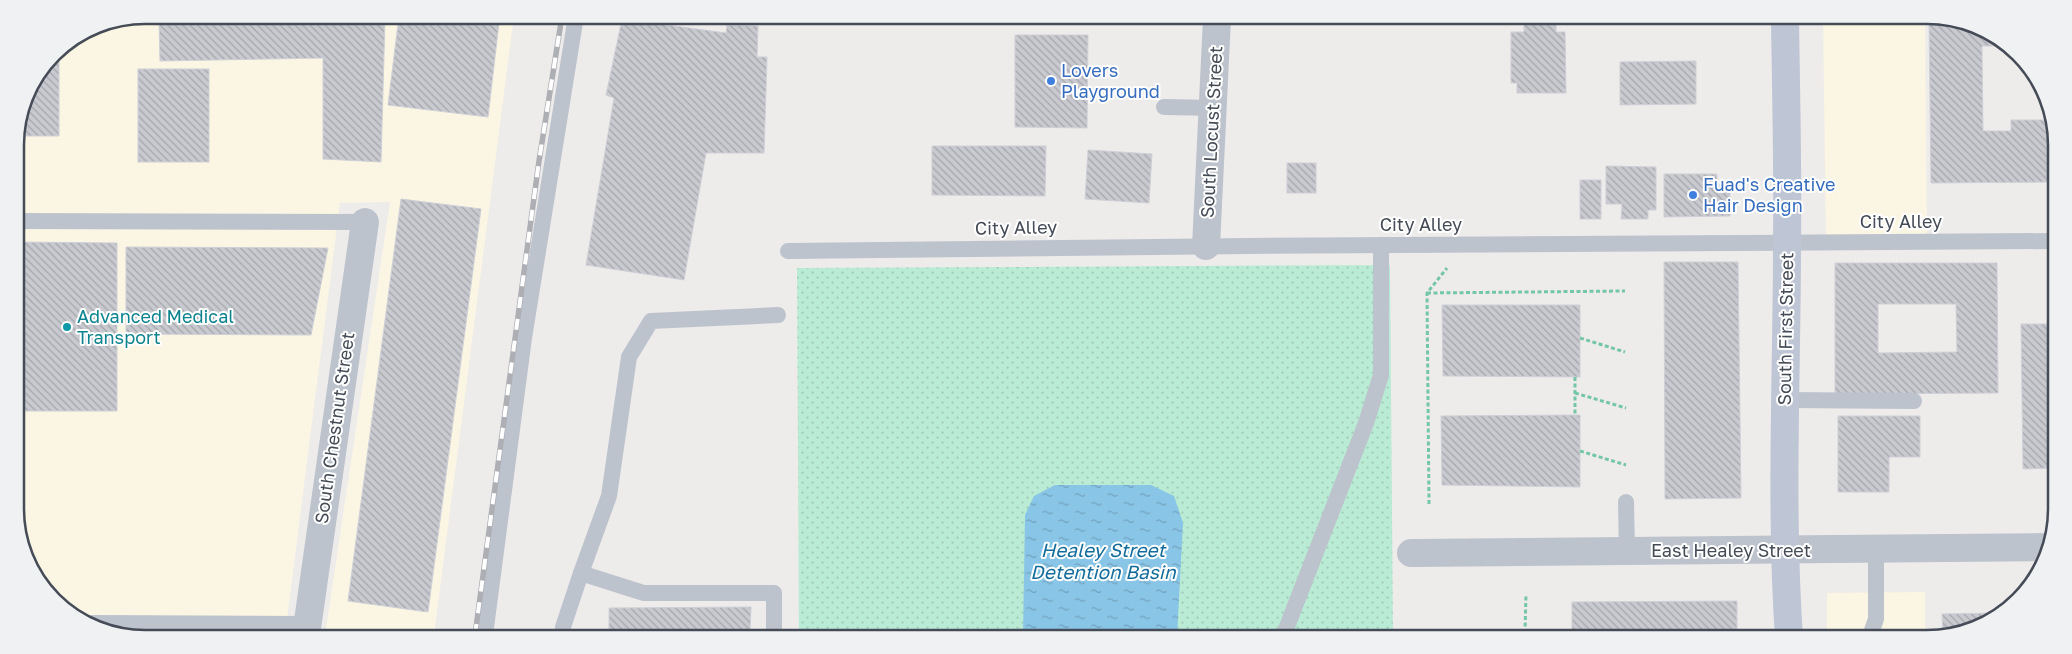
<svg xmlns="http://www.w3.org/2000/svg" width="2072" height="654" viewBox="0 0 2072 654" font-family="'Golos Text',sans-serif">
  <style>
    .commercial { fill: #faf6e3 }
    .grass { fill: url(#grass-dots) }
    .water { fill: url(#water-ripples) }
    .building { fill: url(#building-back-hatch); stroke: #cfd0d7; fill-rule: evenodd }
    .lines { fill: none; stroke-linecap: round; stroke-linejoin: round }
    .path { stroke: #74c6a9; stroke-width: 3; stroke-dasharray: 4 2.5; stroke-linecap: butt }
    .lane { stroke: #bdc3cd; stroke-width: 16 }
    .street { stroke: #bdc3cd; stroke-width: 28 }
    .secondary { stroke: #bec5d4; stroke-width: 28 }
    .rail-casing { stroke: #adafb5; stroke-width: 5.5 }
    .rail { stroke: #fff; stroke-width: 4; stroke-dasharray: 11; stroke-linecap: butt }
    .shop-dot { fill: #3f7fe0; stroke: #fff; stroke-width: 2 }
    .culture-dot { fill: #0f9aa8; stroke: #fff; stroke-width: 2 }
    .labels { text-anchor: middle; stroke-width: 4; stroke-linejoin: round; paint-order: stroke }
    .shop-label { font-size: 18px; fill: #366cbe; stroke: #fff; text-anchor: start }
    .street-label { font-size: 18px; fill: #454c57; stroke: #fff }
    .culture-label { font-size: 18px; fill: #0d838f; stroke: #fff; text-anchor: start }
    .water-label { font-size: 19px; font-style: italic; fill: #136c9b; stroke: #fff }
    .rim { fill: none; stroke: #454c57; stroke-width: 2.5 }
  </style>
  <defs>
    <pattern id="grass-dots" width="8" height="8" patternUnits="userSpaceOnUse" patternTransform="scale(1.25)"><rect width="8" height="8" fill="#baebd4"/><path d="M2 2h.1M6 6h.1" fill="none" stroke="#a1cbb8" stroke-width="1.8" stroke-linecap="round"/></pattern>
    <pattern id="water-ripples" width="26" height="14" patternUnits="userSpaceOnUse" patternTransform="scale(1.25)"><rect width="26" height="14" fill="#89c5e6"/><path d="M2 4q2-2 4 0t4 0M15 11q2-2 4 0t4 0" fill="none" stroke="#72a2bd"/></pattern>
    <pattern id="building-back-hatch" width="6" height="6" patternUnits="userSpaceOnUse" patternTransform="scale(1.25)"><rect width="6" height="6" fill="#c9c9d0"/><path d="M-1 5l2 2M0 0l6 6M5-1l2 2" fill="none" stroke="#a5a5ac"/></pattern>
  </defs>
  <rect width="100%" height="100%" fill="#eeebeb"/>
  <g class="commercial">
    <path d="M145,15L514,16L434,635H325L390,202L340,203L285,635L111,634L47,595L17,534L15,137L25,95L53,53L96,25Z"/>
    <path d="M1823,19H1925L1927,242L1826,243Z"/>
    <path d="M1925,592V639L1827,638V593Z"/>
  </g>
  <path class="grass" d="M1390,265L1393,637L799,636L797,268Z"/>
  <path class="water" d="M1055,485H1151L1174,496L1183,523L1177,637H1023L1025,515L1034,496Z"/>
  <g class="building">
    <path d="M399,16H438L499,23L488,117L388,105Z"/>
    <path d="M385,19L381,162L323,159V58L160,61L159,21Z"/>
    <path d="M622,19L726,33L727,25L758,26L757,57H767L764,153H706L684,280L586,265L614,98L606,95Z"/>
    <path d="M1929,19L1961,20L2003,46H1982L1983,131H2011V120H2055L2054,182L1931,183Z"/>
    <path d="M1524,22H1556V32H1565L1566,93H1517V83H1511V32H1524Z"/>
    <path d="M1015,35H1088L1087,128L1015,127Z"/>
    <path d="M2010,50L2020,56H2010Z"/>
    <path d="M53,53H59V136H18L25,95Z"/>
    <path d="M1696,61V104L1620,105V62Z"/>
    <rect x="138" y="69" width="71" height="93"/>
    <path d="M932,146H1046L1045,196L932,195Z"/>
    <path d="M1088,150L1152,154L1149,203L1085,199Z"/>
    <rect x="1287" y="163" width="29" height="30"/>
    <path d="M1606,166L1656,167V210H1648V219H1621L1622,204H1606Z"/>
    <path d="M1664,174H1717V184H1730V216L1664,217Z"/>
    <rect x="1580" y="180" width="21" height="39"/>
    <path d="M401,199L481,209L428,612L348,601Z"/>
    <path d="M16,242L117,243V411H17Z"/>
    <path d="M126,247L328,248L311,335L126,334Z"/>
    <path d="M1664,262H1738L1741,498L1665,499Z"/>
    <path d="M1835,263H1997L1998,393L1835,394ZM1878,304H1956L1957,352L1878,353Z"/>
    <path d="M1442,305H1580V377L1443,376Z"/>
    <path d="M2021,324H2054L2053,468L2023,469Z"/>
    <path d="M1575,415H1580V487L1442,485L1441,416Z"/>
    <path d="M1838,416H1920V457H1889V492H1838Z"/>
    <path d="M1737,601V638H1572V602Z"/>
    <path d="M751,607L750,636H609V608Z"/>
    <path d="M2003,613L1943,636L1942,614Z"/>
    <path d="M1496,635L1559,636V638H1496Z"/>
  </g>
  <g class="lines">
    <g class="path">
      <path d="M1427,293L1625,291"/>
      <path d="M1580,338L1625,352"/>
      <path d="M1575,377V415"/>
      <path d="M1575,393L1626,408"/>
      <path d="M1580,451L1626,465"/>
      <path d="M1429,504L1427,293L1447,268"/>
      <path d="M1525,633L1526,594"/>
    </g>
    <g class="lane">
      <path d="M1164,107L1214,108"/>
      <path d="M16,221L365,222"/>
      <path d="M788,251L1248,246L2054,241"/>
      <path d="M1784,400L1914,401"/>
      <path d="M1626,502L1627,552"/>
      <path d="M92,623L308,624"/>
      <path d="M485,635L524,338L576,16"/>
      <path d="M563,636V627L581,573"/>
      <path d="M774,636V593H644L581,573L609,496L629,357L651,321L778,315"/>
      <path d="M1283,637L1366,423L1381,375V245"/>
      <path d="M1869,639L1876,619V551"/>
    </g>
    <g class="street">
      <path d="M1206,246L1217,18"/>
      <path d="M1411,553L2050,547"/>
      <path d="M306,635L365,222"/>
    </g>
    <path class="secondary" d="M1785,19C1786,93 1788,168 1787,242C1787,374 1780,506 1789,638"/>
    <defs>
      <path id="rail" d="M475,635L539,161L562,16"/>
    </defs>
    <use href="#rail" class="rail-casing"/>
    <use href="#rail" class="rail"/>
  </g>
  <g class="shop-dot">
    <circle cx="1051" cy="81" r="5"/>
    <circle cx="1693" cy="195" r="5"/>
  </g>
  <circle class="culture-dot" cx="67" cy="327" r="5"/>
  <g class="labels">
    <g class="shop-label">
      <text x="1061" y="77">Lovers<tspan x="1061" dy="21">Playground</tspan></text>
      <text x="1703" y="191">Fuad's Creative<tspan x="1703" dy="21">Hair Design</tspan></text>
    </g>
    <g class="street-label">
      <text transform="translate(1212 132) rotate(-87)" y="6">South Locust Street</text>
      <text x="1901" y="228">City Alley</text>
      <text x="1421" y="231">City Alley</text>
      <text transform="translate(1016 228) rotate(-1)" y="6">City Alley</text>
      <text transform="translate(1786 329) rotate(-89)" y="6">South First Street</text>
      <text transform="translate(335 428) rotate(-82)" y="6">South Chestnut Street</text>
      <text x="1731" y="557">East Healey Street</text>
    </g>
    <g class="culture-label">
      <text x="77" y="323">Advanced Medical<tspan x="77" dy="21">Transport</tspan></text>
    </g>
    <g class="water-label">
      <text x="1103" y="557">Healey Street<tspan x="1103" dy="22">Detention Basin</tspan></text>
    </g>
  </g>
  <path d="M0 0H2072V654H0ZM145 24H1927A121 121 0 0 1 2048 145V509A121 121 0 0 1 1927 630H145A121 121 0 0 1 24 509V145A121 121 0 0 1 145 24Z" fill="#f0f1f2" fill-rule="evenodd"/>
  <path class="rim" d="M145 24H1927A121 121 0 0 1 2048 145V509A121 121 0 0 1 1927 630H145A121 121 0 0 1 24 509V145A121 121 0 0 1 145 24Z"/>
</svg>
